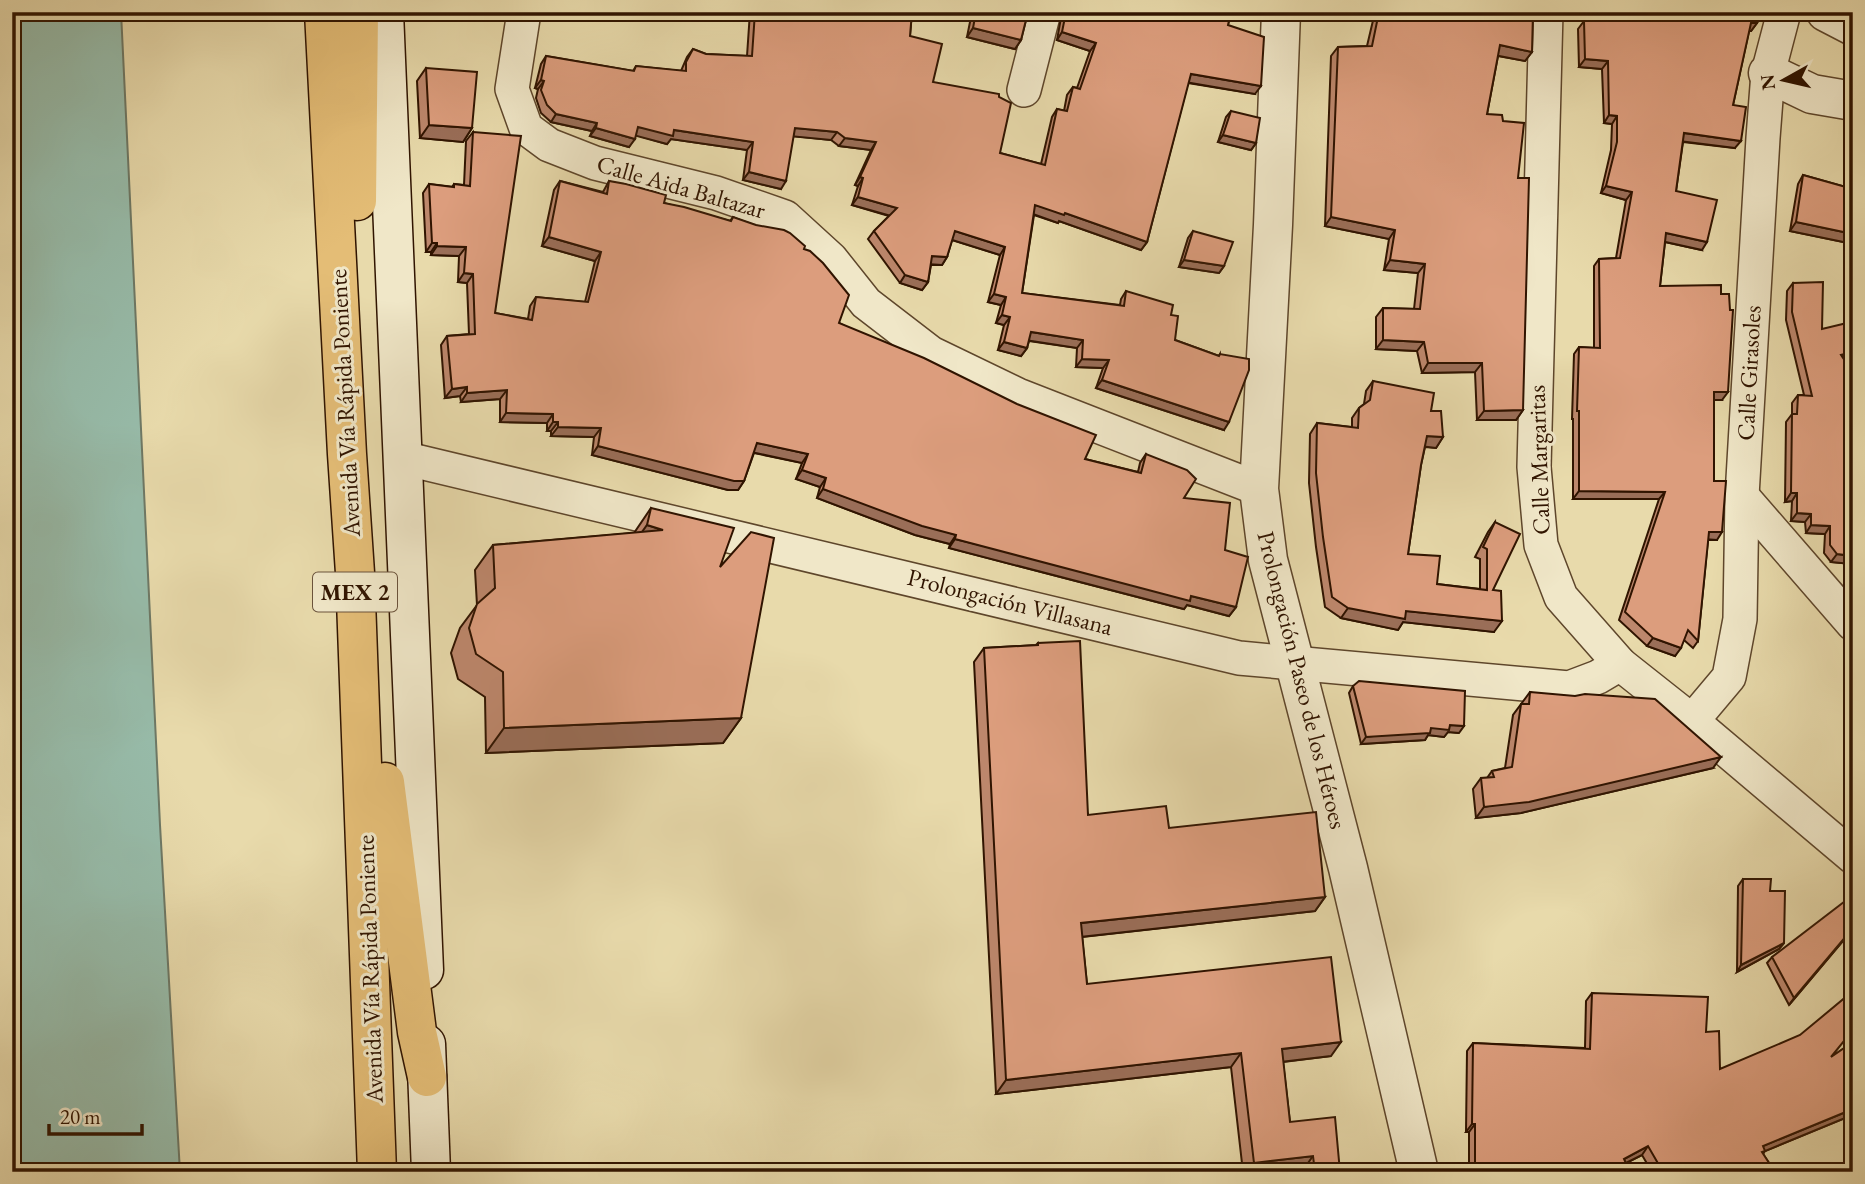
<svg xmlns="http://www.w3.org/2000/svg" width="1865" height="1184" viewBox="0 0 1865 1184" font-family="'EB Garamond',serif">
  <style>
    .water { fill: #97bba9; stroke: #6e7865; stroke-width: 2 }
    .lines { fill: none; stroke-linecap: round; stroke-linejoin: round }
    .minor-casing { stroke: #5e462b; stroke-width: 36 }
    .tertiary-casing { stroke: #5e462b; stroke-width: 41 }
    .secondary-casing { stroke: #301400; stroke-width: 41 }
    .trunk-casing { stroke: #301400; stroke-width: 41 }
    .minor { stroke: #f0e7c8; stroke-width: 33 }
    .tertiary { stroke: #f0e7c8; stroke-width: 38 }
    .secondary { stroke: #f0e7c8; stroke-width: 38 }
    .trunk { stroke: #e4bd76; stroke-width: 38 }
    .wall { fill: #bd876c; stroke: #301400; stroke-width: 2 }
    .shaded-wall { fill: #9a6e58; stroke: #301400; stroke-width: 2 }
    .building { fill: #dc9d7d; stroke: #301400; stroke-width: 2 }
    .labels { text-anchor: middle; stroke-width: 6; stroke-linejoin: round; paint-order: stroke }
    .shield { fill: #f0e7c8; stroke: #6a533c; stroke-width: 2 }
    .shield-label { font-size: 23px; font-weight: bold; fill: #301400 }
    .street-label { font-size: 24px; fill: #301400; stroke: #f0e7c8 }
  </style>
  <rect width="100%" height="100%" fill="#e8daab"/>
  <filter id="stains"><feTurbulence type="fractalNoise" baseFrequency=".00286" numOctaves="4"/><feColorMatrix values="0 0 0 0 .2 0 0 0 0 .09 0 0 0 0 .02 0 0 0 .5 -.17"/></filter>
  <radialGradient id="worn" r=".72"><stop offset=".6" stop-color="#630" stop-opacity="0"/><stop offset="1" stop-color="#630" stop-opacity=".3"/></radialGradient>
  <path class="water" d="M12,12H121L160,825L180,1172H12Z"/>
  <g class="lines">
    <defs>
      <g id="minor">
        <path d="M524,12L512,89L526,128L549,145L595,163L716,193L785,217L831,259L866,303L931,353L1018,395L1259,489"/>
        <path d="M1546,12L1534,467L1541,545L1561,597L1620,664L1692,721L1853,857"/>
        <path d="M1024,90L1044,12"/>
        <path d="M403,458L1239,658L1569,688L1598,677L1620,664"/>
        <path d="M1742,496L1853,624"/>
        <path d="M1692,721L1729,677L1740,619L1742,496L1763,138L1768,73L1784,12"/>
      </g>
      <g id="tertiary">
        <path d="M1281,12L1273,225L1259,489L1268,560L1348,868L1419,1172"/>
        <path d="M1826,12L1853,26"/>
        <path d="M1768,73L1812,94L1853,101"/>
      </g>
      <g id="secondary">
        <path d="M384,12L424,970"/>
        <path d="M426,1044L431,1172"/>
      </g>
      <g id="trunk">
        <path d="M324,12L347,454L355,573L377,1172"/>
        <path d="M357,201L359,12"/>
        <path d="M385,782L417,1032L427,1077"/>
      </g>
    </defs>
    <use href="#minor" class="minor-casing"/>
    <use href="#tertiary" class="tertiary-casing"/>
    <use href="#secondary" class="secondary-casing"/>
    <use href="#trunk" class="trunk-casing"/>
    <use href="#minor" class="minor"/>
    <use href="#tertiary" class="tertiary"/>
    <use href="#secondary" class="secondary"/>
    <use href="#trunk" class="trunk"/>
  </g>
  <g class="wall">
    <path d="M750,12H912L910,36L933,82L1000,153L1041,164L1052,117L1057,109L1064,111L1067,95L1073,87L1077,88L1090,51L1057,40L1062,12H1231L1228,25L1255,94L1188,83L1147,242L1141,250L1059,221L1058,223L1034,215L1022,293L1120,305L1121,299L1126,291L1171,315L1175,340L1219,356L1220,354L1224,430L1096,388L1103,368L1076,367L1077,348L1029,341L1027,348L1021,356L998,350L1004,325L996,323L1001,305L988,302L1000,255L952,240L947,257L942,265H931L928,282L922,290L900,283L868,239L874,231L889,216L852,205L858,186L855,185L871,150L839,146L831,140L793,136L781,189L743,180L747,150L671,139L667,144L636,135L629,147L590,136L592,131L551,122L541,113L536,98L538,89L535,88L541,64L546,56L633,71L636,66L681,71L687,57L693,49L706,54L747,56Z"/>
    <path d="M972,12H1028L1021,40L1015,49L967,37Z"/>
    <path d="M1375,12H1533L1532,52L1525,61L1498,56L1487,114L1503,121L1518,178L1523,410L1516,420H1477L1475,372L1422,373L1417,351L1376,349V317L1383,308L1414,309L1418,273L1384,270L1389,239L1325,226L1331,56L1338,47L1367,46Z"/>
    <path d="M1584,12H1758L1757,23L1751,31H1749L1733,105L1735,148L1683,142L1676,191L1702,250L1665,242L1660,286L1722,400H1714V481L1717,540H1708L1698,641L1693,648L1684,640L1675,656L1647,646L1619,620L1659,499H1573V419H1572L1574,354L1579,347L1594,348V266L1599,259L1616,258L1626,200L1601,193L1611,150L1612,124L1604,123L1602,69L1579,67L1578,29L1584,21Z"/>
    <path d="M426,68L472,128L463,142L420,138L417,81Z"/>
    <path d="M1231,111L1256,143L1251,150L1218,142L1226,117Z"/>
    <path d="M473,132L495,313L528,319L530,306L536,297L585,302L595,261L542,246L554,190L560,181L603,192L609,181L664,203L730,221L733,217L804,249L839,323L1085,459L1138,472L1140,463L1146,454L1184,498L1225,550L1236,607L1229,616L1187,605L1184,609L949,548L950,544L915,535L817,498L820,487L796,479L802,463L754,453L744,481L738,490H728L592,455L594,437L551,436V431H547V423L500,422V399L461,402L460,396L445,398L441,345L447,336L469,334L467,283L458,282L459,256L431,255V252H426L423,193L429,184L452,187L454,184L464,185L466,141Z"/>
    <path d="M1803,175L1853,189V244L1790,231L1798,184Z"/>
    <path d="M1193,231L1224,266L1219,273L1179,267L1188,238Z"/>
    <path d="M1793,283L1822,329L1849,359L1845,360L1851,564L1831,562L1824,553L1825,534L1806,533L1805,522L1791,521L1792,501L1785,502L1786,422L1792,414V403L1798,395H1804L1786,320L1787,291Z"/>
    <path d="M1373,381L1431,411L1443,437L1436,448L1425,447L1421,465L1408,554L1437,584L1480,589V559L1475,557L1488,532L1495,522L1493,590L1494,632L1403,622L1398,630L1341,618L1325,607L1316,547L1309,483L1310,434L1317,423L1352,427V418L1359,408L1364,404L1366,391Z"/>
    <path d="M651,508L720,567L741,718L723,743L486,753L485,697L458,679L451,653L460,628L477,605L475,570L493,545L634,533Z"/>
    <path d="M1038,643L1088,815L1169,828L1325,897L1315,911L1082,937L1087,984L1331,1056L1283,1062L1290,1122L1340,1172H1303V1170L1290,1172H1243L1231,1067L996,1094L974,662L984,648L1036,645Z"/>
    <path d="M1353,686L1459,733L1448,732L1444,737L1428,735L1425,740L1361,744L1349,693Z"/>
    <path d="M1530,692L1713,768L1521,813L1476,818L1473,789L1481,778H1487L1492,771L1505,768L1513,715Z"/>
    <path d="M1743,879L1770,891L1784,943L1779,949L1737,972L1738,886Z"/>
    <path d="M1853,929L1789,1005L1767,963L1772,957Z"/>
    <path d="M1592,993L1706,1032L1720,1069L1833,1056L1853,1042V1120L1850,1116L1765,1151L1763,1154L1773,1169L1771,1172H1652L1642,1155L1626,1163L1630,1172H1469V1132H1466L1467,1051L1473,1043L1585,1048L1586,1001Z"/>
  </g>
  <g class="shaded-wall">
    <path d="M1751,23H1757L1751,31H1745Z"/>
    <path d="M973,28L1021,40L1015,49L967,37Z"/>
    <path d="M1062,32L1096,43L1090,51L1057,40Z"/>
    <path d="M1500,45L1532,52L1525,61L1494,55Z"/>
    <path d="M1585,59L1608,61L1602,69L1579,67Z"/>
    <path d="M1191,74L1261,86L1255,94L1185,82Z"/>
    <path d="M541,80L544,81L538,89L535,88Z"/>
    <path d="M556,114L597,123L592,131L551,122Z"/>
    <path d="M1609,115L1617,116L1612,124L1604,123Z"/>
    <path d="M429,125L472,128L463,142L420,138Z"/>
    <path d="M638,127L674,130L753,142L747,150L671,139L667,144L633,135Z"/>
    <path d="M596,128L635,139L629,147L590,136Z"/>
    <path d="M795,128L837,132L831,140L789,136Z"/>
    <path d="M1684,133L1741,141L1735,148L1679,141Z"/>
    <path d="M1223,135L1256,143L1251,150L1218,142Z"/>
    <path d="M845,138L876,142L871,150L839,146Z"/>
    <path d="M749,172L786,181L781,189L743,180Z"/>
    <path d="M860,177L863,178L858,186L855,185Z"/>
    <path d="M1606,186L1632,192L1626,200L1601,193Z"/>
    <path d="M858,197L897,208L891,216L852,205Z"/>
    <path d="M1035,205L1065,213L1147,242L1141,250L1059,221L1058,223L1030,213Z"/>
    <path d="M1331,217L1395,230L1389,239L1325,226Z"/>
    <path d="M1796,222L1853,234V244L1790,231Z"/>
    <path d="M955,231L1005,247L1000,255L949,239Z"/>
    <path d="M1666,233L1707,242L1702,250L1661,241Z"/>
    <path d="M549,237L601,252L595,261L542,246Z"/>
    <path d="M432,243H437L431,252H426Z"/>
    <path d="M437,246L466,247L459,256L431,255Z"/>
    <path d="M932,256L947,257L942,265L926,264Z"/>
    <path d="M1184,260L1224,266L1219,273L1179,267Z"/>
    <path d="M1390,260L1425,264L1418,273L1384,270Z"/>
    <path d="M464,273L473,274L467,283L458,282Z"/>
    <path d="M905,275L928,282L922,290L900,283Z"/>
    <path d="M994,294L1006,297L1001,305L988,302Z"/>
    <path d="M1002,315L1010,317L1004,325L996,323Z"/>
    <path d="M1031,332L1083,340L1077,348L1025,340Z"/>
    <path d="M1383,340L1424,342L1417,351L1376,349Z"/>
    <path d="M1004,342L1027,348L1021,356L998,350Z"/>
    <path d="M1853,352V354L1849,359L1836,363L1841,355Z"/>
    <path d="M1082,359L1109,360L1103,368L1076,367Z"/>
    <path d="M1428,363H1482L1475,372L1422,373Z"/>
    <path d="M1102,380L1229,422L1224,430L1096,388Z"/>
    <path d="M467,387L460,396L445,398L452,389Z"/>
    <path d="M507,390L500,399L461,402L467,393Z"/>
    <path d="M1714,392H1728L1722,400H1709Z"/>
    <path d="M1523,410L1516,420H1477L1484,411Z"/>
    <path d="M506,413L553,414L547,423L500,422Z"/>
    <path d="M553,422H558L551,431H547Z"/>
    <path d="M558,427L601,428L594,437L551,436Z"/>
    <path d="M1427,436L1443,437L1436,448L1420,446Z"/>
    <path d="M757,443L808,454L802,463L751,452Z"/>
    <path d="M598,446L744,481L738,490H728L592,455Z"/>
    <path d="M802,470L826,478L820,487L796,479Z"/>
    <path d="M823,489L956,535L950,544L915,535L817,498Z"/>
    <path d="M1579,491L1665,492L1659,499H1573Z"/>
    <path d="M1791,493H1797L1792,501L1785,502Z"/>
    <path d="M1797,513L1811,514L1805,522L1791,521Z"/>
    <path d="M647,525L663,530L629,550Z"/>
    <path d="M1811,525L1830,526L1825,534L1806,533Z"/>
    <path d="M1709,532H1722L1717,540L1703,539Z"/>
    <path d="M955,539L1191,596L1236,607L1229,616L1187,605L1184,609L949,548Z"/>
    <path d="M1837,554L1853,556V562L1851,564L1831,562Z"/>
    <path d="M1348,608L1406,611L1502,621L1494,632L1403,622L1398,630L1341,618Z"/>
    <path d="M1653,638L1681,648L1675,656L1647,646Z"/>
    <path d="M741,718L723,743L486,753L504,728Z"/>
    <path d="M1450,725L1464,726L1459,733L1448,732L1444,737L1428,735L1425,740L1361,744L1366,737Z"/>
    <path d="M1721,757L1713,768L1521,813L1476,818L1484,807Z"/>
    <path d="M1325,897L1315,911L1071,938L1081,923Z"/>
    <path d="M1853,928V929L1789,1005L1794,998Z"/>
    <path d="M1784,943L1779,949L1737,972L1741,965Z"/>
    <path d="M1341,1042L1331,1056L1272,1063L1282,1049Z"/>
    <path d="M1241,1053L1231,1067L996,1094L1006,1080Z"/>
    <path d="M1853,1109V1112L1850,1116L1765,1151L1759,1159L1763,1146Z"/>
    <path d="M1472,1124H1475L1469,1132H1466Z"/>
    <path d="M1648,1146L1642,1155L1618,1167L1624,1159Z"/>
    <path d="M1313,1156L1303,1170L1290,1172H1248L1254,1163Z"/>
    <path d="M1698,1164L1725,1172H1693Z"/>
    <path d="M1475,1165L1493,1172H1470Z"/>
    <path d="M1753,1169H1773L1771,1172H1750Z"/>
  </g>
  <g class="building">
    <path d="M755,12H912L910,36L942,44L933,82L999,94V97L1011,103L1000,153L1045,165L1057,109L1067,111L1073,87L1080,89L1096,43L1062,32L1066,12H1231L1228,25L1264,37L1261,86L1191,74L1147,242L1065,213L1064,215L1035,205L1022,293L1124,306L1126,291L1173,305L1171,315L1178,316L1175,340L1219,356L1220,354L1249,359V370L1229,422L1102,380L1109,360L1082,359L1083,340L1031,332L1027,348L1004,342L1010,317L1002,315L1006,297L994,294L1005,247L955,231L947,257L932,256L928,282L905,275L874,231L897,208L858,197L863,178L860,177L876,142L845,138L837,132L795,128L786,181L749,172L753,142L674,130L673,136L638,127L635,139L596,128L597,123L556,114L547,105L541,90L544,81L541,80L546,56L634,71L636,66L686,71V62L693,49L706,54L752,56Z"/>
    <path d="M976,12H1028L1021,40L973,28Z"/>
    <path d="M1379,12H1533L1532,52L1500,45L1487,114L1502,115L1503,121L1524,123L1518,178H1529L1523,410L1484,411L1482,363H1428L1424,342L1383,340V308L1420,309L1425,264L1390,260L1395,230L1331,217L1338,47L1372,46Z"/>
    <path d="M1590,12H1758L1757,23H1751L1733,105L1746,107L1741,141L1684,133L1676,191L1717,200L1707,242L1666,233L1660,286L1721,285V294H1729L1730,310H1733L1728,392H1714V481H1726L1722,532H1709L1698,641L1688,630L1681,648L1653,638L1625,612L1665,492L1579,491V411H1577L1579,347L1600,348L1599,259L1620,258L1632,192L1606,186L1617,142V116L1609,115L1608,61L1585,59L1584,21H1590Z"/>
    <path d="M426,68L477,72L472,128L429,125Z"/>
    <path d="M1231,111L1260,118L1256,143L1223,135Z"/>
    <path d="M473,132L521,136L495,313L532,320L536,297L588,302L601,252L549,237L560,181L607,194L609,181L626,184L666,195L664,203L684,207L731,221L733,217L756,225L784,230L790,233L805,246L804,249L810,251L823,263L849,295L839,323L924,358L1017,404L1096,435L1085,459L1141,473L1146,454L1187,470L1196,479L1184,498L1230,503L1225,550L1248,557L1236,607L1191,596L1190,601L955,539L956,535L922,526L823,489L826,478L802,470L808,454L757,443L744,481H734L598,446L601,428L558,427V422H553V414L506,413L507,390L467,393V387L452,389L447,336L475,334L473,274L464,273L466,247L437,246V243H432L429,184L454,187V184L470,186Z"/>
    <path d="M1803,175L1853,189V234L1796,222Z"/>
    <path d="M1193,231L1233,242L1224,266L1184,260Z"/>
    <path d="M1823,282L1822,329L1847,323L1853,344V352L1841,355L1853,373V556L1837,554L1830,545V526L1811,525V514L1797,513V493H1791L1792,414H1797L1798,395L1812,396L1792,312L1793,283Z"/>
    <path d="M1373,381L1434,393L1431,411H1441L1443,437L1427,436L1421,465L1408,554L1440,556L1437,584L1487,590V549L1483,547L1495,522L1520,534L1493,590L1501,591L1502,621L1406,611L1405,619L1348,608L1332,597L1323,537L1316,473L1317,423L1358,428L1359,408L1370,400Z"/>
    <path d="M651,508L734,528L720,567L751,532L774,538L741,718L504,728L503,672L476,654L469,628L477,604L495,588L493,545L663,530L647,525Z"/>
    <path d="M1080,641L1088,815L1166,806L1169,828L1316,812L1325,897L1081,923L1087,984L1331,957L1341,1042L1282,1049L1290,1122L1335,1117L1340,1172H1315L1313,1156L1254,1163L1241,1053L1006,1080L984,648L1038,645V643Z"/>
    <path d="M1359,681L1465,691L1464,726L1450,725L1449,730L1431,728L1430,733L1366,737L1353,686Z"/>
    <path d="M1530,692L1575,696L1585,694L1655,699L1721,757L1529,802L1484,807L1481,778L1494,777L1492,771L1512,767L1521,704H1529Z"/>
    <path d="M1743,879H1771L1770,891H1785L1784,943L1741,965Z"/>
    <path d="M1853,895V928L1794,998L1772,957Z"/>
    <path d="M1853,991V1030L1831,1057L1853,1042V1109L1763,1146L1765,1151L1762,1152L1773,1169H1753L1750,1172H1725L1698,1164V1172H1663L1648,1146L1624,1159L1630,1172H1493L1475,1165V1124H1472L1473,1043L1590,1049L1592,993L1708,997L1706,1032L1719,1031L1720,1069L1800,1035Z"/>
  </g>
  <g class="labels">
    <rect class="shield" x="313" y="572.5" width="84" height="39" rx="5"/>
    <g class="shield-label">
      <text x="355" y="600">MEX 2</text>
    </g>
    <g class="street-label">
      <text transform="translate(681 187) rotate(16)" y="8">Calle Aida Baltazar</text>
      <text transform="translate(1749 373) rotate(-87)" y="8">Calle Girasoles</text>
      <text transform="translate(345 403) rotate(-93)" y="8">Avenida Vía Rápida Poniente</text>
      <text transform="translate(1539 460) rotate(-92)" y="8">Calle Margaritas</text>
      <text transform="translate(1010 602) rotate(14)" y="8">Prolongación Villasana</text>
      <text transform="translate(1302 680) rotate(76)" y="8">Prolongación Paseo de los Héroes</text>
      <text transform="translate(370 969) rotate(-92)" y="8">Avenida Vía Rápida Poniente</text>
    </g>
  </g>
  <rect width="1865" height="1184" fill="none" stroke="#e8daab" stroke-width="42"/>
  <rect x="14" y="14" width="1837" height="1156" fill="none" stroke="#301400" stroke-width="3.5"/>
  <rect x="21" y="21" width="1823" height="1142" fill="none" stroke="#301400" stroke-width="2"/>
  <g transform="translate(1784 80) rotate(262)" stroke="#f0e7c8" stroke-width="5" paint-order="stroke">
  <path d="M0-5L12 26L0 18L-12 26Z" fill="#301400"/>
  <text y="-10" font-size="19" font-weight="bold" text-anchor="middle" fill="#301400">N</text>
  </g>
  <path d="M49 1124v10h93v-10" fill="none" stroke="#301400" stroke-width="3.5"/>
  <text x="60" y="1124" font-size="21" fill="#301400" stroke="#f0e7c8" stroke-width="5" paint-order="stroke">20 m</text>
  <rect width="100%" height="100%" filter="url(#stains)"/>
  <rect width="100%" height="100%" fill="url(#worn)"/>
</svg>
